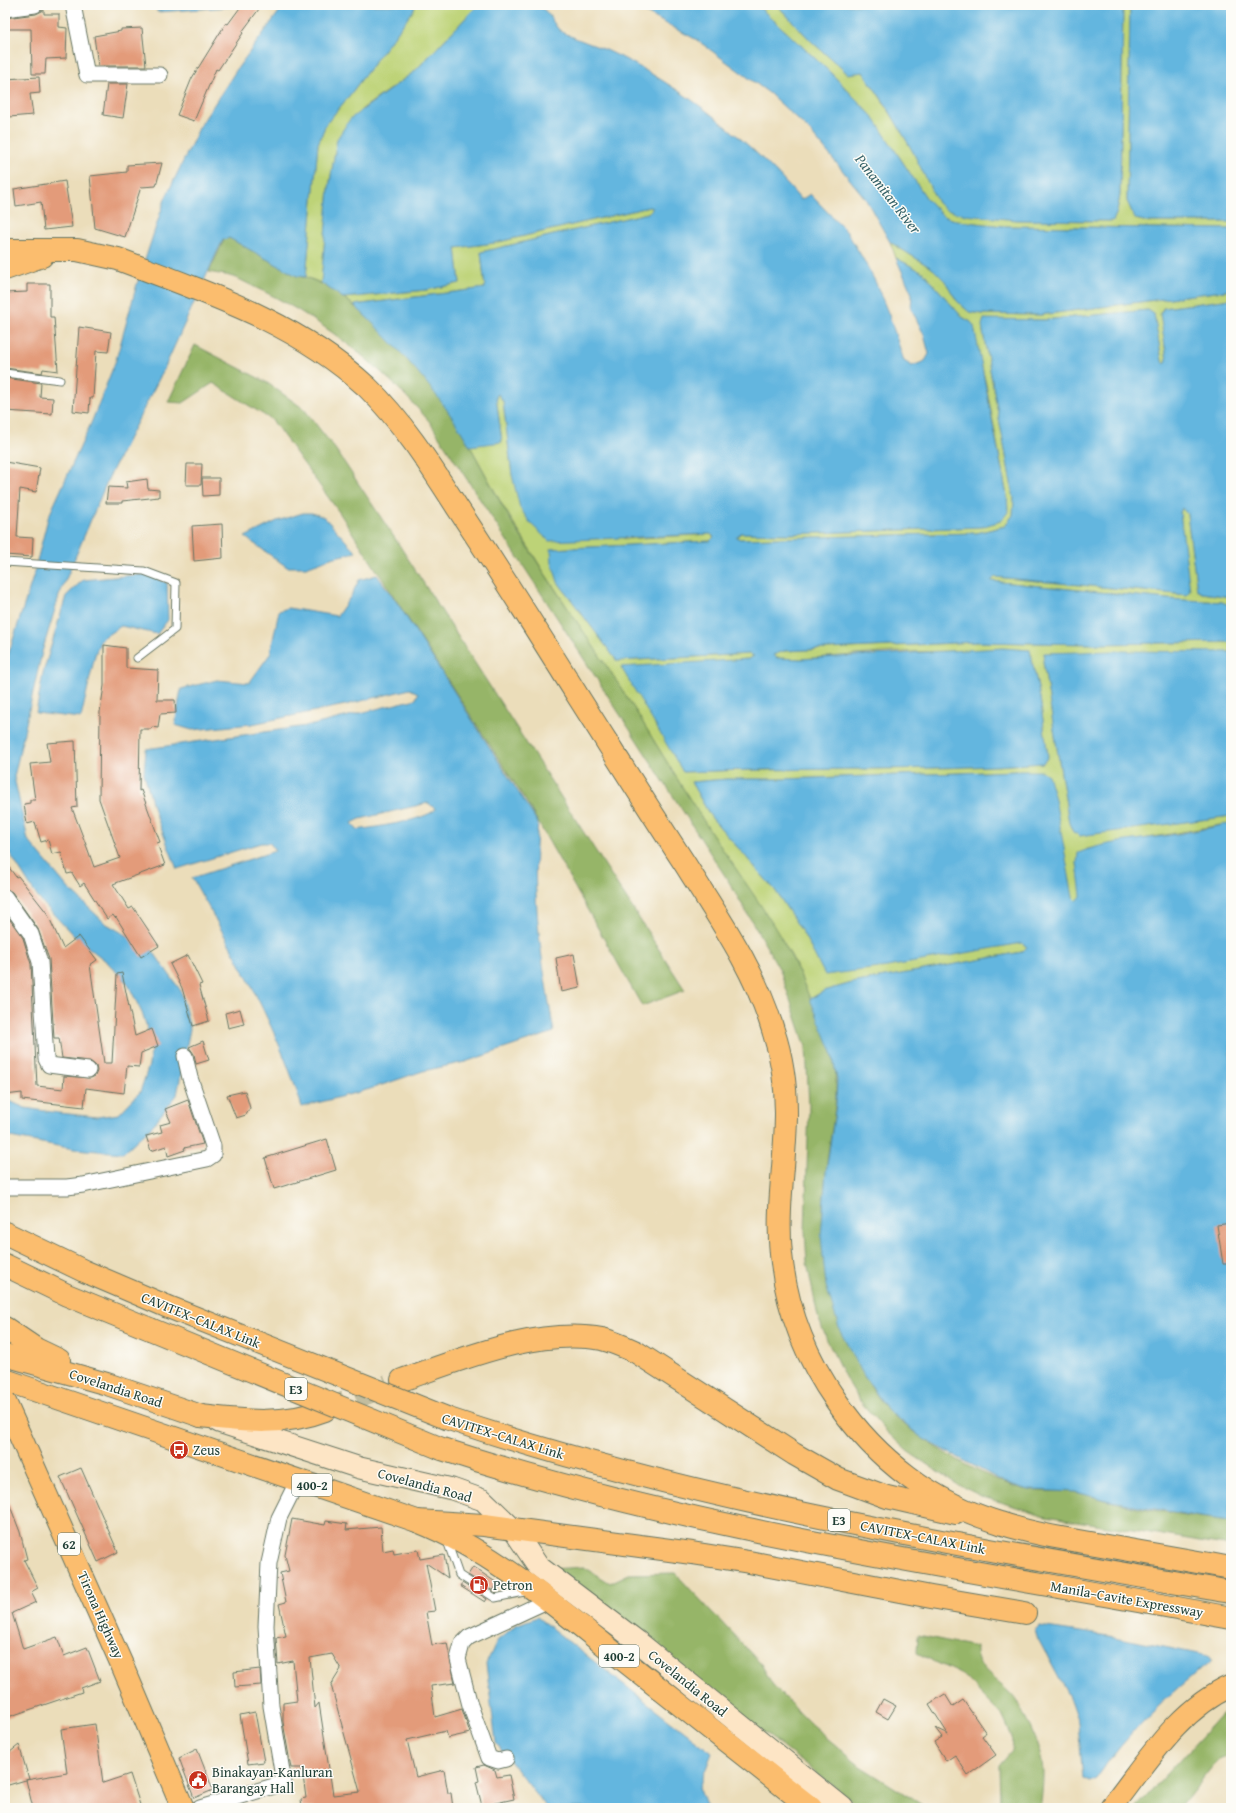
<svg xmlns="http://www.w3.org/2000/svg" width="1236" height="1813" viewBox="0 0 1236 1813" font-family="'Gentium Book Plus',serif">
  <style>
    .green { fill: #bdd377; stroke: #6e8856 }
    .forest { fill: #96b568; stroke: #5a794e }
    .water { fill: #64b6df; stroke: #427a8a; fill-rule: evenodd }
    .building { fill: #e39b7a; fill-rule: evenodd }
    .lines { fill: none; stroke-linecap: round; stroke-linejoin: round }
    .highway-tunnel { stroke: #c2bd9f; stroke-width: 22; stroke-dasharray: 22 11; stroke-linecap: butt }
    .lane-casing { stroke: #667563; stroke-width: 9 }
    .street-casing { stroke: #667563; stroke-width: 17 }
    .secondary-casing { stroke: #667563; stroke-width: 23 }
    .primary-casing { stroke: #667563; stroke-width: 24 }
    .highway-casing { stroke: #667563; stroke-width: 24 }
    .lane { stroke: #fff; stroke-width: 7 }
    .street { stroke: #fff; stroke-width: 15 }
    .secondary { stroke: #fde5c5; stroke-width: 21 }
    .primary { stroke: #fbbd6e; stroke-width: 22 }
    .highway { stroke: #fbbd6e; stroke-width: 22 }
    .highway-bridge-casing { stroke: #667563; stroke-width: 24; stroke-linecap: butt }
    .highway-bridge { stroke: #fbbd6e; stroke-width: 22 }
    .labels { text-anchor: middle; stroke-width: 3; stroke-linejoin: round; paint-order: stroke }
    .shield { fill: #fdfcf7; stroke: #62766e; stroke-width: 1 }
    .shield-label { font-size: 13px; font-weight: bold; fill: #1f3d34 }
    .street-label { font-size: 14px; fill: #1f3d34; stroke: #fdfcf7 }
    .poi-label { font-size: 14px; fill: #1f3d34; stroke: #fdfcf7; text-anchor: start }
    .water-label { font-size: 15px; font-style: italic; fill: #346167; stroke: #fdfcf7 }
  </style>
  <rect width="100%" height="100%" fill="#fdfcf7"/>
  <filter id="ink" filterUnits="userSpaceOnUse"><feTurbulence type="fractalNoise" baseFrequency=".025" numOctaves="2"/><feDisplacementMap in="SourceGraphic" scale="8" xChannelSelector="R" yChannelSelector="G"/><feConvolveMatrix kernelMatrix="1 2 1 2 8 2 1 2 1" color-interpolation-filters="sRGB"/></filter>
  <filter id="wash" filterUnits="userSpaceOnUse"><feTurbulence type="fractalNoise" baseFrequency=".012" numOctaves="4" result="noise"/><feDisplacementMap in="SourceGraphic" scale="16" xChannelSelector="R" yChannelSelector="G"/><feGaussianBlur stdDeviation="0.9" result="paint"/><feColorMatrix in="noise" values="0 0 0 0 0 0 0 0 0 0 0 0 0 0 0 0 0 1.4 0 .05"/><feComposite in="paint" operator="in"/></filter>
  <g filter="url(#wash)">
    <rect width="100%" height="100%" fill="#ebddba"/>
    <g class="green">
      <path d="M416,5H478L415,71L362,109L337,139L329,188L321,283L306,277L318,144L326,124L349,96L413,11Z"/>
      <path d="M757,5H777L812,42L847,73L863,72C892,113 918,157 938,203L1017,220L1113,221L1117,212L1120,195L1123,5H1130L1127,201L1136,219L1148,222H1231V229L1003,226L958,221L943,216L927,199L873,117L831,73Z"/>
      <path d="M649,207L653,208L648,213L481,252L485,288L354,305L343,298L426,290L460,283L456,248L494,243Z"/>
      <path d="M890,242L933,269L945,281L957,301L969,312L982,314L1040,315L1231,290V299L1163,308L1160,313L1167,360L1165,364L1162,361L1154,314L1148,310L1044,320H984L983,332L1014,499L1013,515L1005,526L977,533L740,539L736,537L741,533L789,534L981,527L1008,512L1007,496L986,384L971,322L962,317L924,273L896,258Z"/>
      <path d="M498,394L503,401L512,475L625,539L711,534L714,538L711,541L551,549L558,582L617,661L749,654L755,656L749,659L713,662L683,772C803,767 924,772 1043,763L1048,757L1040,698L1030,650L894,652L800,659L776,658L773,655L784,651L976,642L1094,644L1231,642V652L1043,661L1069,823L1073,832L1151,826L1231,816V823L1087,849L1077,863L1082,896L1077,902L1073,897L1018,771L783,779H727L691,782L711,817L775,890L803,933L825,974L1022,943L1027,947L1022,952L852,983L824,991L810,999L792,957L767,916L696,810L637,713L544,572L503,506L470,446L502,441L496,397Z"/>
      <path d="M1182,507L1187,514L1197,590L1202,593L1231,597V614L1229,605L1222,602L1167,599L990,581L995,577L1187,595L1180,513Z"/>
    </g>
    <g class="forest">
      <path d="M229,238L297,276C342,281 405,354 432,388C461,424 480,466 502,505C515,528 529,549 543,571C574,618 607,665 637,713C661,752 684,791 709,829C737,872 769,913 792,958C800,974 806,990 813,1005C820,1021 828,1036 832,1053C841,1088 833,1120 828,1154C819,1235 816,1287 856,1361C865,1378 876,1396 889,1411C915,1438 992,1484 1029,1490C1046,1493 1063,1489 1080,1493C1088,1495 1096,1498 1105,1500C1146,1510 1189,1516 1231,1521V1546L1046,1516L983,1497L955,1483L907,1451L886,1431L860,1401L845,1377L827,1340L818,1317L807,1263L805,1231L809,1106L806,1047L780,970L729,882L429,421C383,368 326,322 263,291C253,287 243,280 233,277C225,274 216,274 209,272L224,240Z"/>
      <path d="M195,345L266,382L304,409L336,450L396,540L685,990L642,1006L526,801L339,512L272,420L213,383L183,403L168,402Z"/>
      <path d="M584,1567L610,1583L629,1574L675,1573L761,1664L774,1687L812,1725L860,1766L927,1808H862L552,1569Z"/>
      <path d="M918,1635L976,1647C973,1672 1006,1683 1017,1702C1028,1721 1043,1751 1043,1774C1043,1785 1042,1797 1040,1808H1009L1000,1803L999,1765L1012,1750L1013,1739L1002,1715L962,1675L917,1653Z"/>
      <path d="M1231,1710V1755L1216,1762L1179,1808H1136L1224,1712Z"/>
    </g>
    <g class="water">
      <path d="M157,5H245L229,7L157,12Z"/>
      <path d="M284,5H416L413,11L349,96L326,124L318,144L306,277L297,276L229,238L223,240L217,252L165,367L108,479L59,596L42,652L14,777L28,840L69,889L105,923L152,950L181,991L190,1029L177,1095L153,1125L123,1153L74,1149L10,1137L5,1135V1099L25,1108L59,1113L97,1117L119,1114L140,1092L149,1065L152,1044L143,1015L128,984L107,962L75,937L38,898L5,846V665L33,577L48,518L92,421L116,360L137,284L165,199L200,126L237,69Z"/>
      <path d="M478,5C495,5 519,2 535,5C549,7 553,27 562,32C581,42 603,47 621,57C689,92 752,142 801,200L810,194L847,232L862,257L875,281L889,315L904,361L912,366L925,361L929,354L924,335L911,308L912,294L896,258L924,273L962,317L971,322L974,326L1007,496L1008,512L1001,521L981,527L789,534L741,533L736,537L740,539L977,533L1005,526L1013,515L1014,499L983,332L982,325L984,319L1044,320L1148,310L1154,314L1162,361L1165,364L1167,360L1160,313L1164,308L1231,299V597L1202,593L1197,590L1187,514L1182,508L1180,513L1190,590L1187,595L995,577L991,581L1167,599L1222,602L1229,605L1231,614V642L1094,644L976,642L784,651L773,655L777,658L800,659L1003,648L1030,650L1040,698L1048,757L1043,763C924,772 803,767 683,772L621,667L749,659L754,656L749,654L617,661L558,582L552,563L551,549L710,541L714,537L711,534L549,541L531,524L520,508L512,475L503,401L498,394L496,397L502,442L470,446C439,392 399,348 354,305L485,288L481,252L648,213L653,208L649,207L494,243L456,248L460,283L426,290L343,298L321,283L329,188L337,139L350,119L415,71Z"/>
      <path d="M631,5H757L831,73L873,117L927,199L943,216L958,221L1003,226L1231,229V290L1040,315L982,314L969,312L957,301L945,281L933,269L890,242L865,198L824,148L808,129L769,93L697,40Z"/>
      <path d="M777,5H1123L1120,195L1117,212L1113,221L1017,220L965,215L946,210L938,203L913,152L886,105L863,72L848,74L812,42Z"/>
      <path d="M1130,5H1231V222H1148L1135,219L1127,201Z"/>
      <path d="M303,513H312L324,517L356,552L331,558L306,567H287L245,537L277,521Z"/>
      <path d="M147,574L167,583L168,620L157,634L121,626L101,639L95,655L81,718L36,713L43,673L66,596L83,580Z"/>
      <path d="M377,575L398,604L538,823C530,893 542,963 554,1032L465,1062L423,1071L370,1089L302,1107C277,1026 234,952 192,878L275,851L270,843H261L177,869L154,810L144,773L146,749L313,725L416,699L418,693L410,689L345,705L252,724L192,730L175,725L181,689L217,680L249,683L270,654L279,611L288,608L337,616L351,596L359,580ZM428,803L436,809C424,821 375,827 357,830L352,823L360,819Z"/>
      <path d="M1116,651L1231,652V816L1095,834L1080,836L1073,832L1069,823L1043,661L1044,653Z"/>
      <path d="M1018,771H1042L1048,775L1055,799L1073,897L1077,901L1081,896L1077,863L1078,853C1104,842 1136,840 1164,836C1186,833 1209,828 1231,823V1521L1200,1517L1106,1500L1076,1492L1029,1490L1004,1482L922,1438L888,1410L864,1376L840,1331L826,1286L821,1236L826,1172L836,1104L837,1080L832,1052L810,999L824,991L852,983L1022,952L1027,947L1022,943L887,967L825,975L803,933L775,890L711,817L691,782L727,779H783Z"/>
      <path d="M537,1617L712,1753L699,1787L707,1808H547L496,1743L486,1664L497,1641L516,1625Z"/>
      <path d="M1039,1626L1115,1637L1208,1656L1212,1661C1168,1695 1127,1733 1096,1779L1089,1782L1083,1779L1078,1723L1068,1695L1037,1637L1035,1630Z"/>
    </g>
    <g id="blocks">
      <g class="building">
        <path d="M242,5H262L242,32L243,33L218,70L216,69L194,121L177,115L192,78L226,23L228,24Z"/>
        <path d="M44,10V14H59V27L67,28L66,58L46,59L45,74H32L31,29H5V18L36,14Z"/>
        <path d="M142,28L146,66H98L94,36L121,31V29Z"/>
        <path d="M39,77L40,93L30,94L33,115L9,117L5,95V79Z"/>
        <path d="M107,84H128L123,118L103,115Z"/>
        <path d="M162,163L156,186L141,187L125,237L95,228L90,176L127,172V165Z"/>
        <path d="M65,181L72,227L44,230L41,202L16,206L14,189Z"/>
        <path d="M27,284H50V317H54L58,371L43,369L42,373L5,368V349H7L5,293L27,292Z"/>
        <path d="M79,327L111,332L108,352L96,351L93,398H90L89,413L73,411Z"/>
        <path d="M5,378L41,383L40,397L53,398L52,414L5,411Z"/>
        <path d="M5,462L40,468L36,492L20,489L17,537L33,538L32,557L5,555Z"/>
        <path d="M187,464H202L201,485H186Z"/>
        <path d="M202,478H219V495L203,496Z"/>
        <path d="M147,479L148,489L159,490V497L122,501V503H106L108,487L127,488L126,482Z"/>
        <path d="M222,524L223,558L194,561L192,526Z"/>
        <path d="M104,645L126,648V668L158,670L157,700H175L176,713L160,714L158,728L152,727L151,729H140L139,791L141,790L160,842L157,843L165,865L113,884L129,909L133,907L159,946L141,957L116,917L115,918L113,915L107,919L84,883L80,886L72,873L67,874L61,852L52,854L48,840L41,842L35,822L27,824L24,804L30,803V800H35L30,764L50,762L47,743L75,741L77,807L72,808L88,850L94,867L120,858L99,799L100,712L104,686Z"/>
        <path d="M5,862L16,877L18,876L47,913L63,948L79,936L97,960L90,965L104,1063H112L117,974L122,973L135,1036L152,1029L158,1046L141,1053L139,1067L127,1066L124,1093L86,1088L84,1107L22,1100V1093L5,1095V913L23,938L31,964L37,1086L63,1089L64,1076L91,1078L95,1076L97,1071L96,1066L90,1061L62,1058L59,1038H54L49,959L38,929L12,892L5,888Z"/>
        <path d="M574,954L580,988L561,992L556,958Z"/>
        <path d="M188,955L202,984L199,985L209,1021L193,1026L182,988L170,964Z"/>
        <path d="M240,1009L244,1024L228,1028L225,1013Z"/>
        <path d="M203,1041L209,1060L196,1064L194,1054L189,1047Z"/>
        <path d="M245,1091L250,1108L246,1115L236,1118L227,1095Z"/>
        <path d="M188,1100L203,1144L184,1148L185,1150L168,1156L166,1146L151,1151L146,1136L162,1132L160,1125L171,1122L165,1109Z"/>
        <path d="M327,1139L336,1170L274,1189L265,1158Z"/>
        <path d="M1231,1223V1264H1223L1217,1225Z"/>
        <path d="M81,1468L118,1552L98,1562L60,1477Z"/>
        <path d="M5,1498H7L20,1532L27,1559L24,1560L38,1588L31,1592L36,1602L12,1613L23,1649L57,1637L64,1656L87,1647L100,1681L81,1688L82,1692L5,1718Z"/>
        <path d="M292,1519L325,1525L326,1521L347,1524L346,1530L381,1527L383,1551L393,1549L394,1554L418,1550L420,1559L444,1555L448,1578L426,1563L435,1611L426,1612L432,1645L447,1643L455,1683L431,1686L435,1717L462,1709L470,1733L448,1738L446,1731L407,1740L416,1777L444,1770L448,1793H451L453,1808H302L301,1799L306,1798L302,1768H291L283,1722V1703L297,1701L293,1661L278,1664L276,1638L286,1636L279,1604L286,1602L280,1573L289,1571L285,1555ZM332,1654L341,1669L331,1685L360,1792L333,1795L319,1703L315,1708L310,1658Z"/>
        <path d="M473,1567L497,1583L493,1591L468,1575Z"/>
        <path d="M462,1583L487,1599L485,1602L460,1586Z"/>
        <path d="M260,1669L261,1685L235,1687L234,1672Z"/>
        <path d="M945,1694L953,1707L963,1700L986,1733L982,1736L996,1755L968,1775L955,1755L946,1761L934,1742L942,1737L935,1728L948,1734L929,1704Z"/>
        <path d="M883,1699L896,1706L888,1719L876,1712Z"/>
        <path d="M255,1712L264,1762L248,1764L240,1715Z"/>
        <path d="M95,1724L103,1783L130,1774L141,1808H33L26,1780L67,1773L61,1729Z"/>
        <path d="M19,1745L29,1779L5,1786V1756Z"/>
        <path d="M197,1749L213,1790L194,1798L179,1758Z"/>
        <path d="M484,1765L495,1770L497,1777L509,1775L514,1799L482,1806L476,1782L479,1781L476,1767Z"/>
      </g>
    </g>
  </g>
  <g filter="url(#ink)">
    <use href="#blocks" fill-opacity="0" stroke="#667563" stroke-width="1"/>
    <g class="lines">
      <path class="highway-tunnel" d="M325,1410L388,1385"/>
      <defs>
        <g id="lane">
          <path d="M5,373L60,380"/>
          <path d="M5,562L144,571L176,583L175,629L137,658"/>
          <path d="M447,1541L459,1575L495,1598L529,1591"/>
        </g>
        <g id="street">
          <path d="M73,5L87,75H160"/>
          <path d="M5,9L35,5"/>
          <path d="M5,897L31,934L40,962L46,1059L49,1065L88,1070"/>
          <path d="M5,1187H67L83,1185L207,1159L213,1155V1146L190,1078L185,1056"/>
          <path d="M506,1759L498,1761L489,1758L470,1705L458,1659L462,1644L469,1637L549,1600"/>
          <path d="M200,1808L284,1783L271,1706L266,1626L269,1563L279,1518L298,1480"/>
        </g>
        <path id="secondary" d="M219,1422L360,1468L452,1489L483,1500L513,1529L538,1566L637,1641L843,1808"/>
        <g id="primary">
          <path d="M5,1328L36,1349L59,1360"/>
          <path d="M5,1355L107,1384L201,1416"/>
          <path d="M5,1380L417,1521C490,1550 551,1602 612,1651C678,1703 745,1756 811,1808"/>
          <path d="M5,1402L123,1667L183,1808"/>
        </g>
        <g id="highway">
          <path d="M5,250H77L118,259C207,293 295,321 367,387C403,422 430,465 457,507C499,570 539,634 579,698C614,753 649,809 685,864C718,917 755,969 773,1030C782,1057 786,1085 786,1113C786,1160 776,1207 781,1254C786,1308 806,1358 837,1402C876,1459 933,1503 1000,1523C1033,1534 1067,1539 1101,1545C1145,1553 1188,1560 1231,1568"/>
          <path d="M5,269L42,256"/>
          <path d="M5,1233L84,1271L166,1306"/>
          <path d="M5,1265L67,1295L150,1329"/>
          <path d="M402,1380C462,1359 538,1327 602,1339C614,1342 625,1347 636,1352L794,1454L838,1479L887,1497L956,1513"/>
          <path d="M201,1416C244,1421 284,1426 325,1410"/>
          <path d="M449,1419C701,1504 970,1547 1231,1592"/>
          <path d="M442,1449C698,1533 967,1568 1231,1618"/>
          <path d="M417,1521L484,1525L692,1553L749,1562L931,1597L1025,1613"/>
          <path d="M1111,1808C1145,1765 1178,1709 1231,1686"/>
        </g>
      </defs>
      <use href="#lane" class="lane-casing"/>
      <use href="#street" class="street-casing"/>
      <use href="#secondary" class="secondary-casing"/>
      <use href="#primary" class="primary-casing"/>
      <use href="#highway" class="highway-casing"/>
      <use href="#lane" class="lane"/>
      <use href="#street" class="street"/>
      <use href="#secondary" class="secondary"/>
      <use href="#primary" class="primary"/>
      <use href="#highway" class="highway"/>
      <defs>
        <g id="highway-bridge">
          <path d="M166,1306L449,1419"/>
          <path d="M150,1329L442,1449"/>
        </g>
      </defs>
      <use href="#highway-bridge" class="highway-bridge-casing"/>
      <use href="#highway-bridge" class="highway-bridge"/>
    </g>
  </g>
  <defs>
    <symbol id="bus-disc" viewBox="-11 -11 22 22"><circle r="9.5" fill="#c8321e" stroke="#fdfcf7"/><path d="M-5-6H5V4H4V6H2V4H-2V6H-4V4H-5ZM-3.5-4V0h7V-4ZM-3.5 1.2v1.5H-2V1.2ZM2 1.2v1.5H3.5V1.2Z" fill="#fff"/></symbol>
    <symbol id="fuel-disc" viewBox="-11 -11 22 22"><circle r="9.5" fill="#c8321e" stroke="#fdfcf7"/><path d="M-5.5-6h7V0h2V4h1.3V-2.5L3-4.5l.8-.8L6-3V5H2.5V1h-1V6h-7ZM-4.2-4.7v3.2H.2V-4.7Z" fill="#fff"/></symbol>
    <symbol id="civic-disc" viewBox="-11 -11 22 22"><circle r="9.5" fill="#c8321e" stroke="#fdfcf7"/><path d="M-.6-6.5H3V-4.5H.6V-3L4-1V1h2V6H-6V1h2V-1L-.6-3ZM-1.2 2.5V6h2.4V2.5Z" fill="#fff"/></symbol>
  </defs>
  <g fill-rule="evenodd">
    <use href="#bus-disc" x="168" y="1439" width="22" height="22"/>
    <use href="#fuel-disc" x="468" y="1574" width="22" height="22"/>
    <use href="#civic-disc" x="187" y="1769" width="22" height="22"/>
  </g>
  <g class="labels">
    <g class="shield">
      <rect x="285" y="1378" width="22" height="22" rx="3"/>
      <rect x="292" y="1474" width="40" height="22" rx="3"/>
      <rect x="828" y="1509" width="22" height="22" rx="3"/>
      <rect x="58" y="1533" width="22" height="22" rx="3"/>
      <rect x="599" y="1645" width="40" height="22" rx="3"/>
    </g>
    <g class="shield-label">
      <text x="296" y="1394">E3</text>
      <text x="312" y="1490">400-2</text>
      <text x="839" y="1525">E3</text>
      <text x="69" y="1549">62</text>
      <text x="619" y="1661">400-2</text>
    </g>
    <g class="street-label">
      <text transform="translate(201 1320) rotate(22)" y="5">CAVITEX–CALAX Link</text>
      <text transform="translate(116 1388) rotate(18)" y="5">Covelandia Road</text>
      <text transform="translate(503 1436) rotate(17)" y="5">CAVITEX–CALAX Link</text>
      <text transform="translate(425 1485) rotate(15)" y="5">Covelandia Road</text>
      <text transform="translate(923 1537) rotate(11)" y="5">CAVITEX–CALAX Link</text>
      <text transform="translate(1127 1599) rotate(10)" y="5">Manila–Cavite Expressway</text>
      <text transform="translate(101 1615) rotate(66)" y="5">Tirona Highway</text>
      <text transform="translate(688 1683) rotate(39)" y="5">Covelandia Road</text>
    </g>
    <g class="poi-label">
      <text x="193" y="1455">Zeus</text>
      <text x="493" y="1590">Petron</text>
      <text x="212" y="1777">Binakayan-Kanluran<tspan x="212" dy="16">Barangay Hall</tspan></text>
    </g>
    <g class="water-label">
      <text transform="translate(888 194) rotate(52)" y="5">Panamitan River</text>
    </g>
  </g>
  <rect width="1236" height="1813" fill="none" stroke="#fdfcf7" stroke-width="20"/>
</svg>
